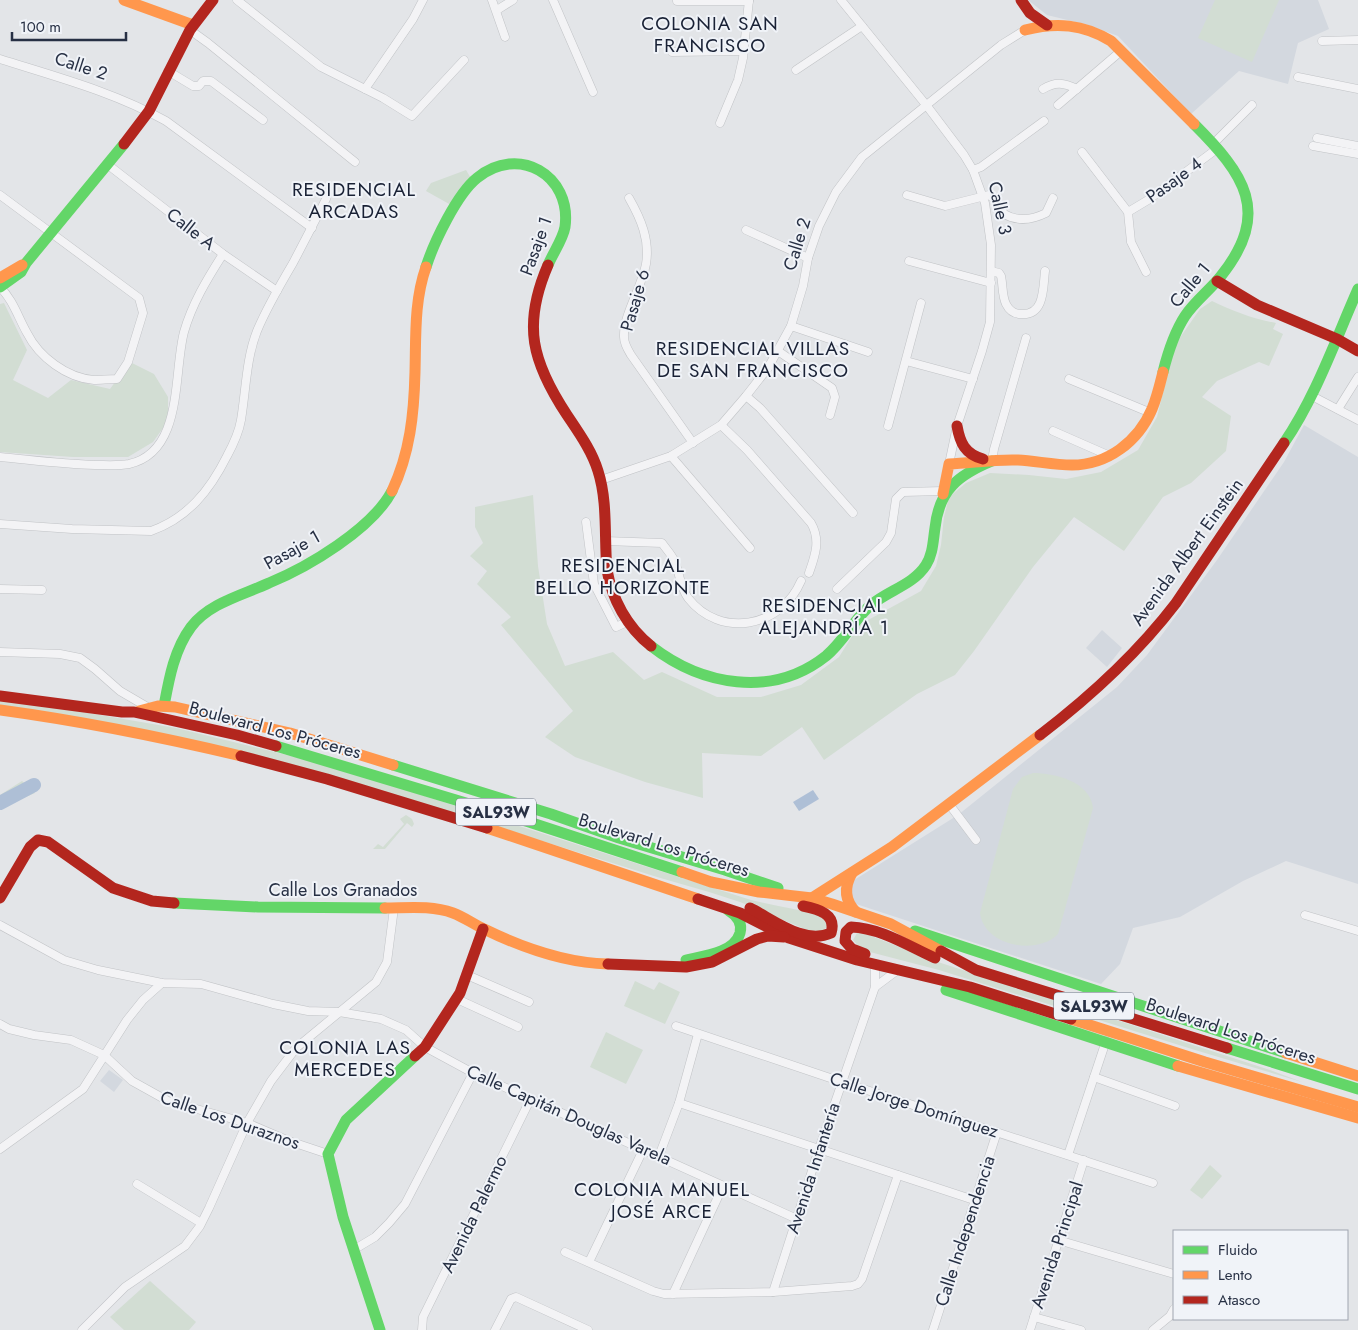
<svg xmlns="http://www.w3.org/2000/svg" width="1358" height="1330" viewBox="0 0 1358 1330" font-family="Jost,sans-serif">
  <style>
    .built { fill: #d3d8df }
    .green { fill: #d2ddd3 }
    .water { fill: #aebfd6 }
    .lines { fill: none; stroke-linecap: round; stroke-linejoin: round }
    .river { stroke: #aebfd6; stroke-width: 14 }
    .street-casing { stroke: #c1c3c6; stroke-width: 9 }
    .street { stroke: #f3f3f5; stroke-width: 8 }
    .fast { stroke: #63d668; stroke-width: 11 }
    .slow { stroke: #ff974d; stroke-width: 11 }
    .jam { stroke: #b3261e; stroke-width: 11 }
    .labels { text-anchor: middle; stroke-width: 4; stroke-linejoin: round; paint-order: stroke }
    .shield { fill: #f0f3f8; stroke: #636a7a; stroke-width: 1 }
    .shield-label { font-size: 16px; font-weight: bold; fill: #273044 }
    .street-label { font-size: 18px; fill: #273044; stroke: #f0f3f8 }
    .neighbourhood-label { font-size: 19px; letter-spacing: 1px; fill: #192135; stroke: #f0f3f8 }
  </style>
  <rect width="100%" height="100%" fill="#e3e5e8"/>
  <g class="built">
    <path d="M1028,0H1318L1329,29L1298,43L1288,84L1239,71L1191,114L1118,36L1088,25L1047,15Z"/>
    <path d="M1304,425L1358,457V884L1286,861L1243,881L1180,917L1133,928L1120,964L1101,984L853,903L849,897L851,882L958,815L1117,687L1147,655L1217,560L1284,462Z"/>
    <path d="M1102,630L1122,648L1107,667L1086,648Z"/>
    <path d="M109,1070L123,1080L114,1092L100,1081Z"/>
  </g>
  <g class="green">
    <path d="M1215,0H1279L1252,62L1198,38Z"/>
    <path d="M466,170L472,180L451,205L426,191L431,183Z"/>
    <path d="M1212,301C1233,311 1253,319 1276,323L1273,329L1283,334L1269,366L1259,362L1217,381L1202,397L1231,416L1226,451L1191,483L1163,497L1124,551L1074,517L1033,567L974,651L955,675L917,694L824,760L802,727L761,756L702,753L703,798L645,782L575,757L545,737L573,711L501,625L511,617L477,584L487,571L470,556L483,543L475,527V507L533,495L538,566L547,624L565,666L613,652L644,680L662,672L717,697H761L801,685L839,657L859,625L921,591L936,566L941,545L944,517L949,497L966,483L990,473L1029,475L1066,479L1101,472L1138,450L1157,417L1172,356L1179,339L1200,309Z"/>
    <path d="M4,303L27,350L13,380L48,398L71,380L110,389L130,362L154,374L168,397V421L153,442L128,457H73L0,452V304Z"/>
    <path d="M0,701L71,710L176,728L324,764L751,900C775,906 799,909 822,916L827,925L826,928L817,934L740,902L709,892L657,877L376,789L0,707Z"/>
    <path d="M1033,773C1054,773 1090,781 1093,808L1058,934C1037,956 984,946 980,913L1013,789L1022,777Z"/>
    <path d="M22,781L35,793L0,808V795Z"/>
    <path d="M406,815L412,819L414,824L412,827L407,823L385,849H373L378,844L383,847L404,824L400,819Z"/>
    <path d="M861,932L938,962L1270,1070L1302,1082L1195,1050L939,970L866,951L861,949L853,940L857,933Z"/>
    <path d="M635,981L654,990L659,982L680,992L665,1024L624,1006Z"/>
    <path d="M606,1032L643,1050L626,1084L590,1067Z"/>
    <path d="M1210,1165L1222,1176L1202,1199L1190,1190Z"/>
    <path d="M150,1281L196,1322L189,1330H124L110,1317Z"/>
  </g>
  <path class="water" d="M813,790L819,799L799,811L793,802Z"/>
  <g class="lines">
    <path class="river" d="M0,803L34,785"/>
    <defs>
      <g id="street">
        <path d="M237,0L321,67L383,98L412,116L464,60"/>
        <path d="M492,0L505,37"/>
        <path d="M553,0L593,92"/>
        <path d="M841,0L927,106L964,155L973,170L985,203L991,245L990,322L982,351L957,426L949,464"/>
        <path d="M677,1H749"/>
        <path d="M497,10L513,0"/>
        <path d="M190,30L208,43L355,162"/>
        <path d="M1322,41L1358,40"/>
        <path d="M672,52L744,51"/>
        <path d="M0,59C57,77 114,92 166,121L312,228"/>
        <path d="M796,70L862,26"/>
        <path d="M168,71L193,86H199L203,81H211L263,120"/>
        <path d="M1298,77L1358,89"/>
        <path d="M365,89L413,19L423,0"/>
        <path d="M1043,89C1056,81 1064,83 1077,89"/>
        <path d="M1058,105L1121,51"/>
        <path d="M720,123L738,80L743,58L749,0"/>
        <path d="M1317,138L1358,146"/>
        <path d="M1214,143L1252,105"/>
        <path d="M1313,146L1358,154"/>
        <path d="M1082,152L1128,212L1131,242L1146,272"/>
        <path d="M107,164L223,254L277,291"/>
        <path d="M973,170L981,167L1044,121"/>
        <path d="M0,195L139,298L143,313L128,362L117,379C109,379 101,380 94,380C67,378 39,357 27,333C18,317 13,300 0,287"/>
        <path d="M907,195L945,206L989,195L997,201L1004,214C1018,222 1032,220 1046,213L1053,198"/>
        <path d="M629,198C641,219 650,240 646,264C642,287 623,315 624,337C624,344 628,350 631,355L693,443"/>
        <path d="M1128,212L1148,200L1218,148"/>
        <path d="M746,230L808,258"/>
        <path d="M909,261L991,283"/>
        <path d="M991,271L999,273L1001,276C1003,285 1002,296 1006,304C1009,310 1014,314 1021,314C1045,316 1043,287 1045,271"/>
        <path d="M791,326L868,352"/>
        <path d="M778,351L832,388L835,397L830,415"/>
        <path d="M906,361L973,379"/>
        <path d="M1069,379L1151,413"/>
        <path d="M746,396L760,408L853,513"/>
        <path d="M1312,396L1358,420"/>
        <path d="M1338,409L1358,377"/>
        <path d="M721,425L747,450L811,523C821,540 815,556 809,573"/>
        <path d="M888,426L921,303"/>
        <path d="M1053,431L1110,456"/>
        <path d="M671,456L750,548"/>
        <path d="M0,457C32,460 63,464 95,465C106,465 118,466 129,464C184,452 173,373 184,332C192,304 207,279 223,254"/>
        <path d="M992,461L994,449L1026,338"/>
        <path d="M601,480L671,456L721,425L746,396L768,368L791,326L803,286L808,258L819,226L836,192L862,157L1001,45L1025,30"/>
        <path d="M586,522L594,584L616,627L629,621"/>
        <path d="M0,524L72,529L151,531C188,518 210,490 227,456C233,445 239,432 241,420C246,390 246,359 257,331C267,307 280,285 293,263C304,242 315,221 326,199"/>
        <path d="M605,541L662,543C666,549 672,555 675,562C680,575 680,587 688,598C720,639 781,628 801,581"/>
        <path d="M0,589L42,590"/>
        <path d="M837,589L886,542L891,533L896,499L903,492L943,491"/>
        <path d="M0,652L60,654L80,658L95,669L120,691L149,708"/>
        <path d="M949,804L976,840"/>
        <path d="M1305,915L1358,931"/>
        <path d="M0,925L64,960L98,970L162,983L201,984L273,1004L308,1011L339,1012L381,1019L406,1030L425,1047L473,1073L797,1219"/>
        <path d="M467,975L529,1002"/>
        <path d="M875,987L895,972"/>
        <path d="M457,999L518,1027"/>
        <path d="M0,1024L9,1029L34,1035L71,1040L104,1055L132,1081L168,1101L247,1123L289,1141L328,1154"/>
        <path d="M676,1026L842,1082L1153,1183"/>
        <path d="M1094,1077L1175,1106"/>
        <path d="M679,1103L974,1200"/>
        <path d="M0,1149L83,1089L127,1020L143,1000L162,983"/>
        <path d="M1068,1155L1106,1041"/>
        <path d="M659,1156L679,1103L698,1034"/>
        <path d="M137,1184L201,1223"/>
        <path d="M1058,1240L1174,1274"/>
        <path d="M355,1249L375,1237L389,1223L405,1204L473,1073"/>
        <path d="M565,1252L653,1291L664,1294L773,1292L852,1286L858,1284L862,1279L898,1175"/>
        <path d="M589,1262L643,1150"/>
        <path d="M773,1292L819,1149L875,987V965"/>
        <path d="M673,1294L723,1186"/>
        <path d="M1034,1317L1081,1330"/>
        <path d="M82,1330L125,1287L185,1246L200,1226L209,1208L247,1123L271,1081L296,1048L376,982L387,962L394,908"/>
        <path d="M422,1330L423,1317L530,1100"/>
        <path d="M495,1330L511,1299L516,1297L588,1330"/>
        <path d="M933,1330L997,1132"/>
        <path d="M1030,1330L1084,1160"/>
        <path d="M1153,1330L1170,1316L1174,1309"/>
      </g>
    </defs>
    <use href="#street" class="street-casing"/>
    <use href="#street" class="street"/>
    <g class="fast">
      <path d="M426,267C434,242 457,194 477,178C518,144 572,175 565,227C563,239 553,253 548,265"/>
      <path d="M0,287L21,272L26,263L124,144"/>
      <path d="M1163,372C1168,352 1174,333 1185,316C1195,301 1210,290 1221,276C1272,212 1244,174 1194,124"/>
      <path d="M1284,443C1316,396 1335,341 1358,289"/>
      <path d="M651,646C701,685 772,699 826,656C844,641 854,619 871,605C889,590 913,585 926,565C933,554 933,541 935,528C939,490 958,475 992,461"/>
      <path d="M164,706C169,679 174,650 191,627C209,603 243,595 269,583C308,567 372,529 392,491"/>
      <path d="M276,746L529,822L682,872"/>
      <path d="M393,765L551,814L619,838L725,870L778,888"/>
      <path d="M174,903L258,907L385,908"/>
      <path d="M915,931L1286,1053"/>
      <path d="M686,960C704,956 734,953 740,933C743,922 736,915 728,910"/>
      <path d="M946,990L1178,1066"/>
      <path d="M1227,1048L1358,1089"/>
      <path d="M380,1330L343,1217L328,1154L346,1120L415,1056"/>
    </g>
    <g class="slow">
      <path d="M124,0L193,25"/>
      <path d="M1025,30C1056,22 1083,24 1111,41L1194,124"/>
      <path d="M0,278L22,265"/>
      <path d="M392,491C410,453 414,414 415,372C416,337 414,301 426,267"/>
      <path d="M943,494L949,464C972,463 995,459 1018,460C1036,461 1054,465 1072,465C1107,465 1138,442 1152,409C1157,397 1160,384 1163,372"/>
      <path d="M0,710C81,721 161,737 241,756"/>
      <path d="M139,711L158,706L175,707L290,733L393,765"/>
      <path d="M487,828L698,899"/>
      <path d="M682,872L711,882L759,892L812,898L832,904L891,924L941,951"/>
      <path d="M852,873C844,887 844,900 856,912"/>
      <path d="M812,898L892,847L1040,735"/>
      <path d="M385,908C407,908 431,905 453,913C464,917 473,924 484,929C523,948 565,963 608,964"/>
      <path d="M1071,1019L1205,1062L1358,1107"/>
      <path d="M1286,1053L1358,1076"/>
      <path d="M1178,1066L1358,1118"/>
    </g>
    <g class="jam">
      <path d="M1021,0L1030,13L1047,25"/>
      <path d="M124,144L149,111L190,30L213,0"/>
      <path d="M548,265C522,325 532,362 567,415C579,433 592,451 598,471C608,502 604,538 607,570C612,599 627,627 651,646"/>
      <path d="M1217,281L1257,305L1337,339L1358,351"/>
      <path d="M957,426C960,443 965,454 983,459"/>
      <path d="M0,696L122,712H134L237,735L276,746"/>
      <path d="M1040,735C1091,696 1137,654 1176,603L1284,443"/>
      <path d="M241,756L327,779L487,828"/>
      <path d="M0,898L30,847L38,840L48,842L113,888L152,901L174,903"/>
      <path d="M698,899L740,913L789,938L857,960L970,987L1071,1019"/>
      <path d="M750,908C774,920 804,945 831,933C837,914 818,909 803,906"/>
      <path d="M941,951L976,970L1227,1048"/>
      <path d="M865,954L852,949L845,941L846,932L851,927C881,928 908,946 935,958"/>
      <path d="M608,964L686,967L712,962L757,939L768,936L784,937"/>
      <path d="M415,1056L425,1047L460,993L483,929"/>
    </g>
  </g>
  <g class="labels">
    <g class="shield">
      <rect x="456" y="798.5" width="80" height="27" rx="4"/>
      <rect x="1054" y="992.5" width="80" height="27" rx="4"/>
    </g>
    <g class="shield-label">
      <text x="496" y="818">SAL93W</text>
      <text x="1094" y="1012">SAL93W</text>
    </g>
    <g class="street-label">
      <text transform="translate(81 66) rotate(18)" y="6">Calle 2</text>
      <text transform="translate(1174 180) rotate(-36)" y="6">Pasaje 4</text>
      <text transform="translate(1000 208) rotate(78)" y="6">Calle 3</text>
      <text transform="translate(191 229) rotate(38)" y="6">Calle A</text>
      <text transform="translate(797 244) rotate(-73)" y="6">Calle 2</text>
      <text transform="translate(536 246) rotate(-70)" y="6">Pasaje 1</text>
      <text transform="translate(1190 285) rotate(-50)" y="6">Calle 1</text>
      <text transform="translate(635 300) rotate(-74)" y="6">Pasaje 6</text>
      <text transform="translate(292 550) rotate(-29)" y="6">Pasaje 1</text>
      <text transform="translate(1187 552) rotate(-54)" y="6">Avenida Albert Einstein</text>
      <text transform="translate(275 730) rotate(15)" y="6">Boulevard Los Próceres</text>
      <text transform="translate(664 845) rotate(17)" y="6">Boulevard Los Próceres</text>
      <text x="343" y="896">Calle Los Granados</text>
      <text transform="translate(1231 1031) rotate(18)" y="6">Boulevard Los Próceres</text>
      <text transform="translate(914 1105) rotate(18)" y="6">Calle Jorge Domínguez</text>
      <text transform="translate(569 1115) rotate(24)" y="6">Calle Capitán Douglas Varela</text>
      <text transform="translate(230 1120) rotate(19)" y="6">Calle Los Duraznos</text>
      <text transform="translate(813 1168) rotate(-72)" y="6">Avenida Infantería</text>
      <text transform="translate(474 1214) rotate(-64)" y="6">Avenida Palermo</text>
      <text transform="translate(965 1231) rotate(-72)" y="6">Calle Independencia</text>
      <text transform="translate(1057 1245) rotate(-72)" y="6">Avenida Principal</text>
    </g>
    <g class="neighbourhood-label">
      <text x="710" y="30">COLONIA SAN<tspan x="710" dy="22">FRANCISCO</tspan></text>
      <text x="354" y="196">RESIDENCIAL<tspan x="354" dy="22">ARCADAS</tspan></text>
      <text x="753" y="355">RESIDENCIAL VILLAS<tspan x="753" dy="22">DE SAN FRANCISCO</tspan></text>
      <text x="623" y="572">RESIDENCIAL<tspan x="623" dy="22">BELLO HORIZONTE</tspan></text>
      <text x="824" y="612">RESIDENCIAL<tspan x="824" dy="22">ALEJANDRÍA 1</tspan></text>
      <text x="345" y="1054">COLONIA LAS<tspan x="345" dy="22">MERCEDES</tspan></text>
      <text x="662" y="1196">COLONIA MANUEL<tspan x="662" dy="22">JOSÉ ARCE</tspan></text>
    </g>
  </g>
  <rect x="1173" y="1230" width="175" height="90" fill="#f0f3f8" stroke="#a0a5b0"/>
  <rect x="1183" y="1246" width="25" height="8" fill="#63d668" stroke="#a0a5b0"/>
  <text x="1218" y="1255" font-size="15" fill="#273044">Fluido</text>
  <rect x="1183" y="1271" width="25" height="8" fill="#ff974d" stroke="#a0a5b0"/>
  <text x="1218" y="1280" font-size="15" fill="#273044">Lento</text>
  <rect x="1183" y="1296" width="25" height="8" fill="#b3261e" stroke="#a0a5b0"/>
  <text x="1218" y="1305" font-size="15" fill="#273044">Atasco</text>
  <path d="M12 32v8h114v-8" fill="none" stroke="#273044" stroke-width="2.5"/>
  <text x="20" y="32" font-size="15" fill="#273044" stroke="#f0f3f8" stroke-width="4" paint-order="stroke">100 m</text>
</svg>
